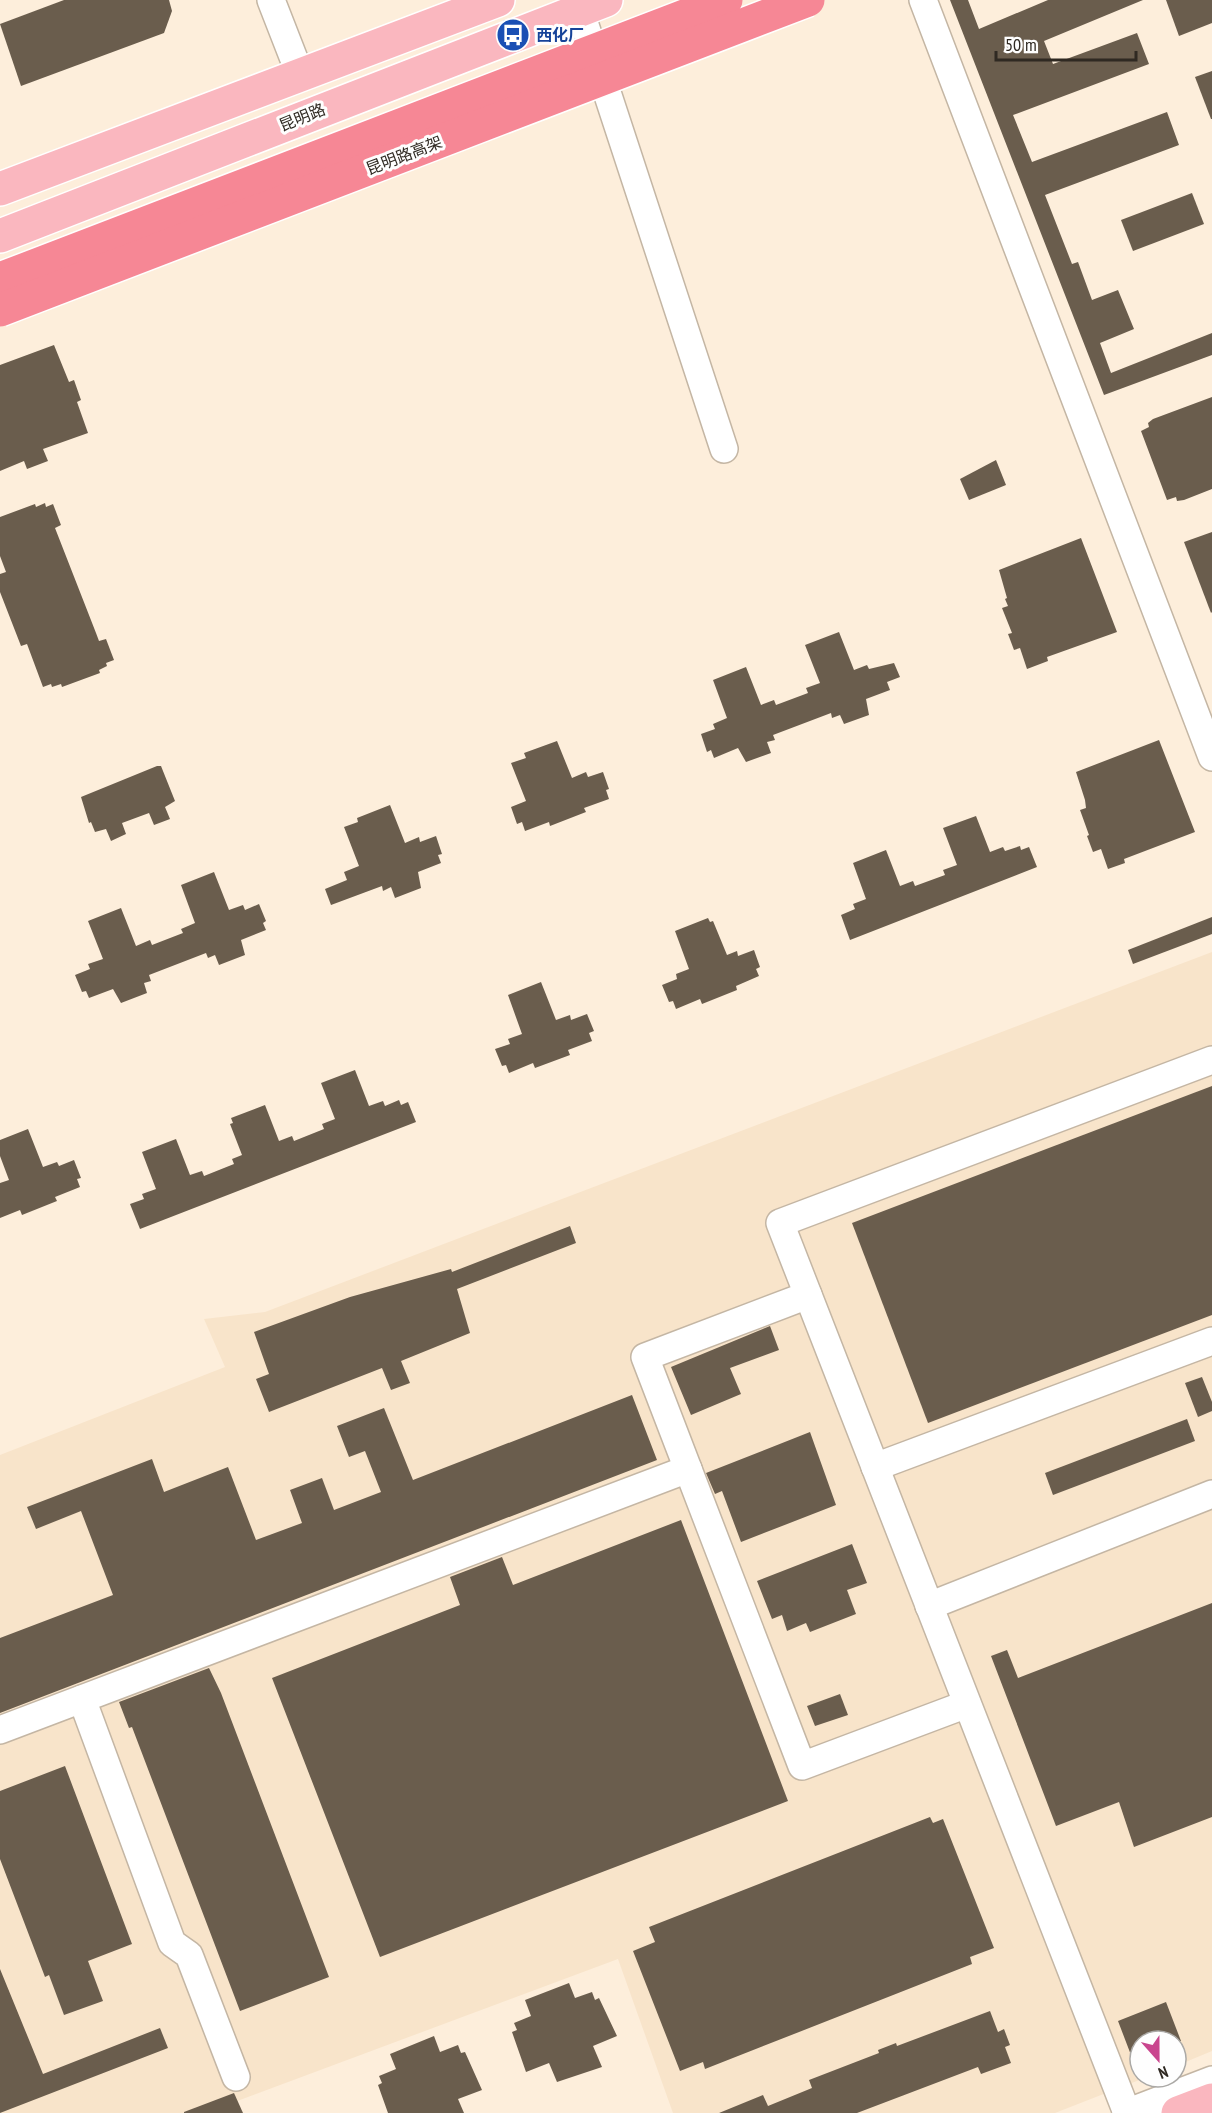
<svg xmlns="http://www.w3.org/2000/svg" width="1212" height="2113" viewBox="0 0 1212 2113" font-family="'PT Sans Narrow','Noto Sans SC',sans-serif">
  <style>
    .built { fill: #f8e4ca }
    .building { fill: #6a5d4d }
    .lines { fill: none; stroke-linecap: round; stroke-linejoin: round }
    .minor-casing { stroke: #c4b6a4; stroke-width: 30 }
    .major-casing { stroke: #fff; stroke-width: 36 }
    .minor { stroke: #fff; stroke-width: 27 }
    .major { stroke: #fab7bf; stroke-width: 33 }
    .highway-bridge-casing { stroke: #fff; stroke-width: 36; stroke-linecap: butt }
    .highway-bridge { stroke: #f68795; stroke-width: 33 }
    .labels { text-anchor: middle; stroke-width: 6; stroke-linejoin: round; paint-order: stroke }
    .transit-label { font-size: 16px; font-weight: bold; fill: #164399; stroke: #fefefe; text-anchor: start }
    .street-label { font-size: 16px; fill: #2f2922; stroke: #fefefe }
  </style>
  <rect width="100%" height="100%" fill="#fdeedb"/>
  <path class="built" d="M1212,952V2051L1176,2066V2041H1140V2077H1147L1055,2113H673L618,1959L205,2113H0V1455L225,1367L204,1319L265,1312Z"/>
  <g class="building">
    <path d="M64,0H169L172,11L164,33L21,86L0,24Z"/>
    <path d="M950,0H968L979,29L1048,0H1143L1044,41L1053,64L1137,33L1149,64L1013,115L1032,162L1167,112L1179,145L1045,195L1072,264L1078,262L1092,300L1118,290L1134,329L1100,343L1111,373L1212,333V355L1104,395Z"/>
    <path d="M1166,0H1212V23L1179,36Z"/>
    <path d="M1212,71V119H1211L1195,77Z"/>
    <path d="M1192,193L1204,224L1133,251L1121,220Z"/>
    <path d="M54,345L69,382L74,380L81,400L77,402L88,433L43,449L48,461L27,469L24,461L0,471V365Z"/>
    <path d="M1212,397V489L1184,500L1177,501L1176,497L1167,500L1141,431L1149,427L1148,423L1153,419Z"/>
    <path d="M996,460L1006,485L969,500L960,479Z"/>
    <path d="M45,503L46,507L53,504L61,525L55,528L96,633L99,641L106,639L114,660L106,663L107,666L99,670L100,673L62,687L61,684L52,687L51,684L43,687L27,644L21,646L0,592V574L6,572L0,556V517L35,504L36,507Z"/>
    <path d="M1212,532V612L1211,613L1184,542Z"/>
    <path d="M1081,538L1117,632L1047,657L1048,661L1027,669L1020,648L1014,650L1008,634L1012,633L1002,608L1008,606L1005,599L1007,598L999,570Z"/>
    <path d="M839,632L854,670L867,665L869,669L894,663L900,677L887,682L890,690L866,699L869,715L844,724L840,715L832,718L831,713L773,735L775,740L767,742L771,753L746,762L738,748L714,758L711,750L707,752L701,734L715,729L713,724L727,718L713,680L746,667L761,705L774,700L776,705L808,693L806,688L820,683L805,645Z"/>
    <path d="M1159,740L1195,832L1124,859L1125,863L1108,869L1101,849L1093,852L1087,836L1089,835L1080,810L1086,808L1085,800L1076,772Z"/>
    <path d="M557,741L572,778L586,772L588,777L603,772L609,789L606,790L609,799L584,808L586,812L550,826L549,822L525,831L522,822L517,824L511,807L526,801L511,763L526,758L524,753Z"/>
    <path d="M157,766H161L175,801L165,807L170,819L154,825L149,813L122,823L126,834L111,841L106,829L95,832L91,822L89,823L81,797Z"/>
    <path d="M390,805L405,843L419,837L420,842L436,836L442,854L438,855L441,863L418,872L421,888L395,898L391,887L383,891L382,886L331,905L325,889L347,880L344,872L359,866L344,827L358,822L357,818Z"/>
    <path d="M976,816L990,852L1003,847L1005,851L1020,846L1021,850L1029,847L1037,867L850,940L841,915L855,909L853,904L866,899L853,863L886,850L900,886L913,881L915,886L945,875L943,870L957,865L943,828Z"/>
    <path d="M214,872L229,910L243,905L245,910L259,904L266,921L263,923L266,930L241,940L245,955L219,965L215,955L208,958L206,953L149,975L151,981L144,983L147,993L121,1003L113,989L89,998L86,991L82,992L75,975L90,969L88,964L103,959L88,921L121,908L136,946L150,940L152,945L183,933L181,929L195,923L181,885Z"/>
    <path d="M1212,917V934L1133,964L1128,950Z"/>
    <path d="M708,918L710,922L713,921L727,955L737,951L738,956L754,950L760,967L756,969L759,976L736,986L737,990L702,1004L700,999L676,1009L673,1001L669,1002L662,985L677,979L676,974L689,969L675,931Z"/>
    <path d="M541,982L556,1020L570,1015L571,1020L587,1014L594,1031L589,1033L592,1041L568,1050L570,1055L535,1068L533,1063L509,1073L506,1065L502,1066L495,1049L510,1044L508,1039L522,1034L508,995Z"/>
    <path d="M355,1070L369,1106L383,1101L385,1106L399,1100L401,1105L408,1102L416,1122L140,1229L130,1204L144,1199L142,1194L156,1189L142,1152L176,1139L190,1175L202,1171L204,1176L234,1164L232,1159L242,1155L230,1124L233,1123L231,1118L265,1105L279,1141L292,1136L294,1141L324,1129L322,1124L335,1119L321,1083Z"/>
    <path d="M1212,1086V1315L928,1423L852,1223Z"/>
    <path d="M28,1129L43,1167L57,1162L59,1166L74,1160L81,1178L77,1179L80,1187L55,1197L57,1201L22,1215L20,1210L0,1218V1183L9,1180L0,1156V1140Z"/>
    <path d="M570,1226L576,1243L457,1289L470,1333L401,1361L410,1383L391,1390L382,1368L269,1412L256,1379L269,1374L254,1332L350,1297L451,1269L452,1272Z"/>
    <path d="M770,1326L779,1350L730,1368L741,1394L691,1415L671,1367Z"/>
    <path d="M1202,1377L1212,1402V1411L1198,1417L1185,1383Z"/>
    <path d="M632,1395L657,1460L0,1713V1638L113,1595L81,1511L36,1529L27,1507L152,1459L164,1492L228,1467L256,1540L302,1523L290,1490L322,1478L334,1510L381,1492L365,1451L349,1457L337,1426L384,1408L413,1480Z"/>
    <path d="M1187,1419L1195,1441L1053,1495L1045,1473Z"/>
    <path d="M810,1432L836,1505L741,1542L722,1491L715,1494L706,1473Z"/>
    <path d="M681,1520L788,1801L380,1957L272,1678L460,1605L450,1577L502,1557L513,1585Z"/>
    <path d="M852,1544L867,1583L847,1590L856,1614L810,1632L806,1623L787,1631L782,1615L772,1619L757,1581Z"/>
    <path d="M1212,1603V1817L1134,1847L1119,1802L1056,1826L991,1656L1007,1650L1018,1678Z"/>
    <path d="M209,1668L221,1693L329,1977L240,2011L132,1727L129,1728L119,1702Z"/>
    <path d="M840,1694L848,1715L815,1726L807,1706Z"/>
    <path d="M65,1766L132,1944L88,1961L103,2001L64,2015L49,1975L45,1977L0,1859V1791Z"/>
    <path d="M930,1817L933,1823L943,1819L994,1948L970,1957L972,1964L705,2069L703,2062L680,2071L633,1951L655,1942L649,1927Z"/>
    <path d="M0,1969L43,2074L160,2028L168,2048L0,2113Z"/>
    <path d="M569,1983L575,1998L592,1992L595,2000L599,1998L617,2036L593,2046L602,2067L557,2082L549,2063L526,2072L512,2032L517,2030L514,2023L531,2016L525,2000Z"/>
    <path d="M1166,2002L1181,2041H1140L1139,2076L1118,2021Z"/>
    <path d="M990,2011L998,2032L1004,2029L1010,2045L1005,2047L1011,2063L981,2074L978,2067L857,2113H719L763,2095L768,2106L812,2088L809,2080L879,2053L878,2050L896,2043L897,2046Z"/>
    <path d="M434,2036L440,2052L458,2045L461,2053L465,2052L482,2090L458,2099L464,2113H388L378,2085L382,2083L379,2076L396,2069L390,2054Z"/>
    <path d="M234,2093L243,2113H184V2112Z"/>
  </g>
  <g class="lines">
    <defs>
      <g id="minor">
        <path d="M271,0L301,77"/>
        <path d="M923,0L1212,757"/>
        <path d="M580,10L724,449"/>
        <path d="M808,1295L645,1357L802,1766L967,1704"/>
        <path d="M875,1467L1212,1341"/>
        <path d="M929,1606L1212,1494"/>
        <path d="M82,1699L172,1943L189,1955L236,2077"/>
        <path d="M0,1730L688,1469"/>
        <path d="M1126,2113L1212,2080"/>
        <path d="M1127,2113L780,1223L1212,1060"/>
      </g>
      <g id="major">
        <path d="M0,189L498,0"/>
        <path d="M0,236L606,0"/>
        <path d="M1178,2113L1212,2100"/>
      </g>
    </defs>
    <use href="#minor" class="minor-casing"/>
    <use href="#major" class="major-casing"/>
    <use href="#minor" class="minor"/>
    <use href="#major" class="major"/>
    <defs>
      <g id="highway-bridge">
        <path d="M0,279L726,0"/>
        <path d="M0,310L808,0"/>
      </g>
    </defs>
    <use href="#highway-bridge" class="highway-bridge-casing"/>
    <use href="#highway-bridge" class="highway-bridge"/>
  </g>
  <defs>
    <symbol id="bus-disc" viewBox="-11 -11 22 22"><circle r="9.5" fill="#1a4fb4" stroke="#fefefe"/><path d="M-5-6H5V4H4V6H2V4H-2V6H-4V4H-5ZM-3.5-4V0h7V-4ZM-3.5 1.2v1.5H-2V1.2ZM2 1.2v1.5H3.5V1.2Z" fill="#fff"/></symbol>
  </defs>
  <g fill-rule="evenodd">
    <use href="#bus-disc" x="494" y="16" width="38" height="38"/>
  </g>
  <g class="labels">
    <g class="transit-label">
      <text x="536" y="41">西化厂</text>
    </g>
    <g class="street-label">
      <text transform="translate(302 117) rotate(-22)" y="6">昆明路</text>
      <text transform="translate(404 155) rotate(-21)" y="6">昆明路高架</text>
    </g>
  </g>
  <g transform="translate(1158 2059) rotate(159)"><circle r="28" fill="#fefefe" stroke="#aba9a6" stroke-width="1.5"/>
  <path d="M0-4.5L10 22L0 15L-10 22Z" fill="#c9468e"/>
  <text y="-9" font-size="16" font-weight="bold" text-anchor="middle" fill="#2f2922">N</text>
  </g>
  <path d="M996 51v9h140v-9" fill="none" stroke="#2f2922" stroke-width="3"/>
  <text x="1005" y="51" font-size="18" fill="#2f2922" stroke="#fefefe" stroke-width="4.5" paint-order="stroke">50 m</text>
</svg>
